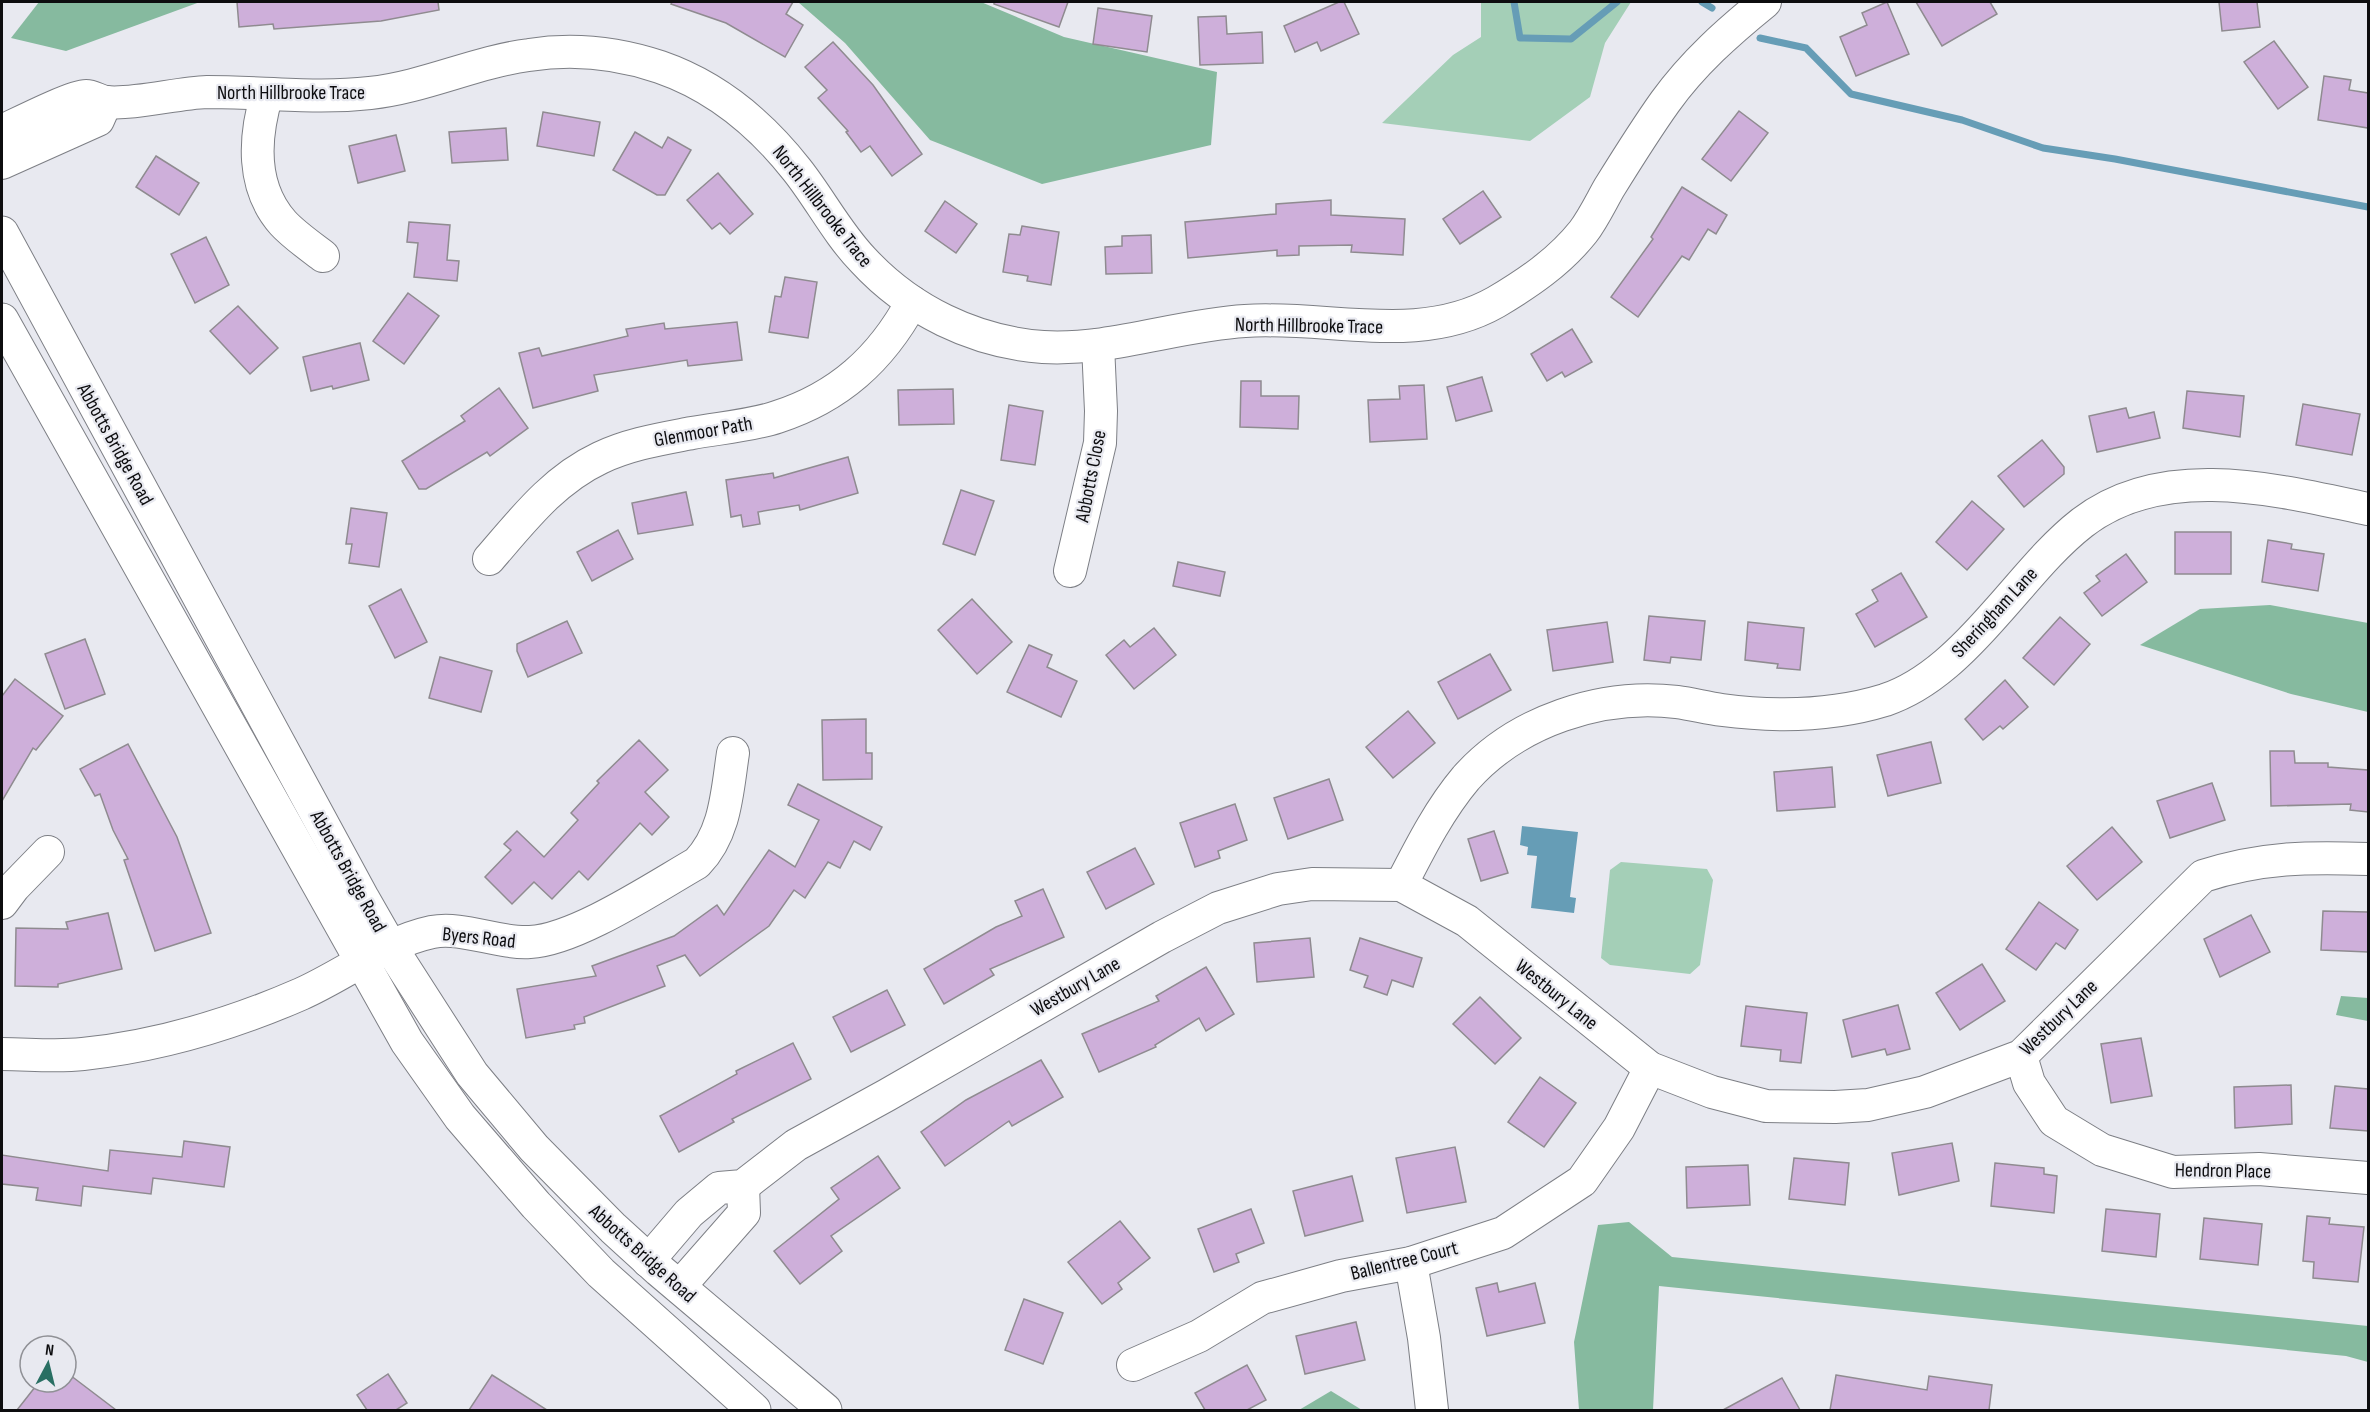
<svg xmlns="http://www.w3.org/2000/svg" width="2370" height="1412" viewBox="0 0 2370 1412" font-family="'Sofia Sans Condensed',sans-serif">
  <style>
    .green { fill: #a4cfb7 }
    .forest { fill: #86ba9f }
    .water { fill: #669db6 }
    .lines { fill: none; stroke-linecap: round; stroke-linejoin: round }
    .stream { stroke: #669db6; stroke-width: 7 }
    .building { fill: #ceafda; stroke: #8f8b90; stroke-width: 1.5 }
    .minor-casing { stroke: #7d7f85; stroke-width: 34 }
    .major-casing { stroke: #7d7f85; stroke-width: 35 }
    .minor { stroke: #fff; stroke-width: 32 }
    .major { stroke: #fff; stroke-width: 33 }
    .labels { text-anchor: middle; stroke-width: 4.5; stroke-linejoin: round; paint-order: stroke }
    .street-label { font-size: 20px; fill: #0d0d0f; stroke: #e8e9f0 }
  </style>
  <rect width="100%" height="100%" fill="#e8e9f0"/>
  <g class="green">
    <path d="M1481,2H1631L1605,43L1590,97L1530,141L1382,123L1453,55L1481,37Z"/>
    <path d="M1621,862L1707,869L1713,880L1700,965L1690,974L1610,965L1601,958L1610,870Z"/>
  </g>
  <g class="forest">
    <path d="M39,2H200L66,51L11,38Z"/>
    <path d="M798,2H981L1064,37L1217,72L1211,145L1042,184L930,140L845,43Z"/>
    <path d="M2270,605L2368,623V712L2291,694L2140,645L2200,609Z"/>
    <path d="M2341,996L2368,998V1021L2336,1015Z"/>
    <path d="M1629,1222L1672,1257L2368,1326V1362L2346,1356L1659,1286L1653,1410H1579L1574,1342L1598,1225Z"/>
    <path d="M1331,1391L1362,1410H1299Z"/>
  </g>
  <path class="water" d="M1522,826L1578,832L1570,897L1576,898L1574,913L1531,908L1537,856L1527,855L1528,847L1520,845Z"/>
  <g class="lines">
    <g class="stream">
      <path d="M1514,2L1520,38L1571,39L1617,2"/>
      <path d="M1702,2L1712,8"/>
      <path d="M1760,38L1806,48L1851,94L1962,120L2043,148L2115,159L2368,207"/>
    </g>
  </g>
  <g class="building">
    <path d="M237,2H438L439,10L381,21L274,29L273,24L239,27Z"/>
    <path d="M672,2H793L786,14L803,25L785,57L726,23L671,4Z"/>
    <path d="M994,2H1068L1059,27L994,4Z"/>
    <path d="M1339,2H1344L1359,34L1321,51L1317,42L1295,52L1284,26Z"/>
    <path d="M1887,2L1909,54L1856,76L1840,37L1867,25L1862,13Z"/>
    <path d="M1916,2H1990L1997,14L1942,46Z"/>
    <path d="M2219,2H2257L2260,27L2222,31Z"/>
    <path d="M1098,8L1152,16L1147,52L1093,44Z"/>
    <path d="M1226,16L1227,34L1262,32L1263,63L1200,65L1198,17Z"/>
    <path d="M2274,41L2308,87L2278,109L2244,62Z"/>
    <path d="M833,42L873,85L922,154L892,176L870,146L861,152L846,132L848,131L818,98L827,90L805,67Z"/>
    <path d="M2324,76L2351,80L2349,90L2368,93V128L2318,120Z"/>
    <path d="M1739,111L1768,133L1731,181L1702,159Z"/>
    <path d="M543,112L600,122L594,156L537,146Z"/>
    <path d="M506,128L508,160L452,163L449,132Z"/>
    <path d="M635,132L662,148L668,137L691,150L665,195H657L613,170Z"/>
    <path d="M396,135L405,171L358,183L349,146Z"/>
    <path d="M156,156L199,183L179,215L136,187Z"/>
    <path d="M718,173L753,214L730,234L720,223L712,229L687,200Z"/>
    <path d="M1682,187L1727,215L1716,234L1708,229L1689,260L1682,256L1638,317L1611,297L1653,239L1651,237Z"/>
    <path d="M1483,191L1501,217L1460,244L1443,219Z"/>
    <path d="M1331,200V215L1405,219L1403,255L1351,252L1352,245L1299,246V255L1277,256V250L1188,258L1185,222L1276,214V204Z"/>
    <path d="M945,201L977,224L956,253L925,231Z"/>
    <path d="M409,222L450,225L447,260L459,261L457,281L414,277L418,243L407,242Z"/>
    <path d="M1022,226L1059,232L1051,285L1027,281L1028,276L1003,272L1009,234L1020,235Z"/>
    <path d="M1151,235L1152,273L1106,274L1105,247L1122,246V236Z"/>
    <path d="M206,237L229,285L195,303L171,254Z"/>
    <path d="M785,277L817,282L808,338L769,332L775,296L781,297Z"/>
    <path d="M408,293L439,316L404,364L373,341Z"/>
    <path d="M238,306L278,348L250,374L210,331Z"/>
    <path d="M737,322L742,360L688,366L687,360L594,375L598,391L533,408L519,353L539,348L542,356L628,336L626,329L664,323L665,329Z"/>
    <path d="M1572,329L1592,362L1565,377L1562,372L1547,381L1531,354Z"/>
    <path d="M360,343L369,380L333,389L332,386L311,391L303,357Z"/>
    <path d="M1482,377L1492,411L1456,421L1447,387Z"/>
    <path d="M1241,381H1261V396H1299L1298,429L1240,427Z"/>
    <path d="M1424,385L1427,439L1370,442L1368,400L1400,399L1399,386Z"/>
    <path d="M499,388L528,428L490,456L487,452L426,489H419L402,461L465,421L461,416Z"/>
    <path d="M953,389L954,424L899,425L898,390Z"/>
    <path d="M2187,391L2244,396L2240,437L2183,428Z"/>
    <path d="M2303,404L2360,414L2352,455L2296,445Z"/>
    <path d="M1009,405L1043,411L1035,465L1001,460Z"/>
    <path d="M2126,408L2129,418L2154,412L2160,438L2097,452L2089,416Z"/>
    <path d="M2042,440L2064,467V474L2024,507L1998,476Z"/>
    <path d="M848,457L858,493L800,510L799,505L758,512L760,524L743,527L741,515L731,517L726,480L773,473L774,478Z"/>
    <path d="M961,490L994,501L975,555L943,544Z"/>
    <path d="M686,492L693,525L638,534L632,503Z"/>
    <path d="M1972,501L2004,529L1967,570L1936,542Z"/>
    <path d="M351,508L387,513L379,567L349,563L352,544H346Z"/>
    <path d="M618,530L633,559L592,581L577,552Z"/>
    <rect x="2175" y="532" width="56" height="42"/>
    <path d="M2268,540L2292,544L2291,549L2324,554L2318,591L2262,582Z"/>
    <path d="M2126,554L2147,582L2102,616L2084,593L2100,581L2096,576Z"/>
    <path d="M1178,562L1225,572L1220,596L1173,586Z"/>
    <path d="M1901,573L1927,617L1875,647L1856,614L1878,601L1872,590Z"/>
    <path d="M401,589L427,642L395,658L369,606Z"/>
    <path d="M972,599L1012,642L977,674L938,630Z"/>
    <path d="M1649,616L1705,621L1701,660L1671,657L1670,663L1644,660Z"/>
    <path d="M2060,617L2090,644L2054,685L2023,658Z"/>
    <path d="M567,621L582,653L528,677L517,651V644Z"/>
    <path d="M1607,622L1613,662L1553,671L1547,630Z"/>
    <path d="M1748,622L1804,628L1800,670L1777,668L1778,664L1745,660Z"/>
    <path d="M1154,628L1176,655L1134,689L1106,655L1124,640L1130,647Z"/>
    <path d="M85,639L105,694L65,709L45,654Z"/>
    <path d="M1029,645L1052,655L1047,667L1077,681L1061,717L1007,692Z"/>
    <path d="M1490,654L1511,690L1458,719L1438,682Z"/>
    <path d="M440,657L492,671L481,712L429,698Z"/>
    <path d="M15,679L63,716L36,750L33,748L2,801V696Z"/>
    <path d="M2005,680L2028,707L2003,729L2000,726L1983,740L1965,719Z"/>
    <path d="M1408,711L1435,743L1393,778L1366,747Z"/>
    <path d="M866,719V753H872V779L823,780L822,720Z"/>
    <path d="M639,740L668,770L645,792L669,817L652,835L640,823L588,880L579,871L552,899L534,882L512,904L485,877L511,850L504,844L517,831L544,857L578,820L571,813L599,783L597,781Z"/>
    <path d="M1931,742L1941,783L1888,796L1877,755Z"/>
    <path d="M128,744L177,837L211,933L155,951L124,860L128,859L113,830L100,794L95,796L80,769Z"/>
    <path d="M2270,751H2294L2295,763H2328V767L2368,770V812L2350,810L2351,804L2271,806Z"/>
    <path d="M1832,767L1835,807L1777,811L1774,772Z"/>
    <path d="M1329,779L1343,820L1288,839L1274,798Z"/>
    <path d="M2212,783L2225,820L2170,838L2157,801Z"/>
    <path d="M798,784L882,827L870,850L854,841L840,868L828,862L805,898L794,890L769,926L700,976L685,955L657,966L665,986L584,1017L585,1023L574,1025L575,1029L526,1038L517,989L596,976L592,966L674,936L717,905L724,915L769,850L795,867L819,820L788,805Z"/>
    <path d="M1235,804L1247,840L1218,851L1220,858L1195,867L1180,823Z"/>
    <path d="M2112,827L2142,862L2097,900L2067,866Z"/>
    <path d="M1494,831L1508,873L1481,881L1468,839Z"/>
    <path d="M1135,848L1154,884L1106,909L1087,872Z"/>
    <path d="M1043,889L1064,937L990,969L994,975L944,1004L924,969L996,927L1022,916L1015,901Z"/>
    <path d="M2039,902L2078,930L2065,949L2056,943L2036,970L2006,949Z"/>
    <path d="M2323,911L2368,912V952L2321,950Z"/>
    <path d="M108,913L122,969L58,984V987L15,986L16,928L68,929L66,922Z"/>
    <path d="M2251,915L2270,952L2220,977L2204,939Z"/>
    <path d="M1310,938L1314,977L1257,982L1254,943Z"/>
    <path d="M1360,938L1422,958L1413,987L1392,980L1387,995L1364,987L1368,976L1350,970Z"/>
    <path d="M1982,964L2005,1001L1960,1030L1936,993Z"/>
    <path d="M1206,967L1234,1014L1206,1031L1199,1018L1155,1045L1156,1047L1099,1072L1082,1034L1159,1001L1156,996Z"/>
    <path d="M887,990L905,1025L851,1052L833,1017Z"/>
    <path d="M1480,997L1521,1038L1495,1064L1453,1024Z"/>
    <path d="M1898,1005L1910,1049L1887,1055L1885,1049L1852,1057L1843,1020Z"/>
    <path d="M1746,1006L1807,1013L1801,1063L1780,1061L1781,1050L1741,1046Z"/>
    <path d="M2141,1038L2152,1096L2111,1103L2101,1044Z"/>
    <path d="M793,1043L811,1079L732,1119L734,1122L679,1152L660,1116L737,1074L736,1071Z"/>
    <path d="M1041,1060L1063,1097L1012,1126L1009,1121L945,1166L921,1132L966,1100Z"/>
    <path d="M1540,1077L1576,1103L1544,1147L1508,1122Z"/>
    <path d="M2291,1085L2292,1124L2235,1128L2234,1087Z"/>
    <path d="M2335,1086L2368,1089V1131L2330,1128Z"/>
    <path d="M184,1141L230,1147L224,1187L153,1178L151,1194L83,1186L81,1206L36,1200L38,1188L2,1184V1155L108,1171L110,1150L182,1157Z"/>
    <path d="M1952,1143L1959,1181L1899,1195L1892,1153Z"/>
    <path d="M1455,1147L1466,1202L1407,1213L1396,1158Z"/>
    <path d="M878,1156L900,1188L831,1236L842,1251L800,1284L774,1251L839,1199L831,1188Z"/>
    <path d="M1794,1158L1849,1163L1845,1205L1789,1199Z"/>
    <path d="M1995,1163L2044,1168V1174L2057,1176L2054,1213L1991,1206Z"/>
    <path d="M1748,1165L1750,1205L1687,1208L1686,1167Z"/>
    <path d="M1352,1176L1363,1221L1305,1236L1293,1191Z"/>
    <path d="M1251,1209L1264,1243L1236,1254L1239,1262L1214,1272L1198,1229Z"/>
    <path d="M2106,1209L2160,1214L2156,1257L2102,1251Z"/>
    <path d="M2307,1216L2330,1218L2329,1224L2364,1227L2358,1282L2313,1278L2314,1262L2303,1261Z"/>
    <path d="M2204,1218L2262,1224L2258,1265L2200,1259Z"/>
    <path d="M1120,1221L1150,1258L1118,1283L1122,1289L1102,1304L1068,1262Z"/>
    <path d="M1497,1283L1499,1292L1535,1283L1545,1323L1487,1336L1476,1288Z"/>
    <path d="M1024,1299L1063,1313L1043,1364L1005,1350Z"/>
    <path d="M1356,1322L1365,1360L1305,1374L1296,1336Z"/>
    <path d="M1247,1365L1266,1400L1247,1410H1205L1195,1393Z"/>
    <path d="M66,1372L116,1410H17L39,1382H66Z"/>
    <path d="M388,1374L407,1403L396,1410H367L357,1395Z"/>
    <path d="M492,1375L547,1410H469Z"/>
    <path d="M1836,1375L1927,1390L1929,1376L1992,1385L1989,1410H1830Z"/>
    <path d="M1782,1378L1800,1410H1723Z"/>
  </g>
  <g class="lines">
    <defs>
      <g id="minor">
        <path d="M267,94C254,137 251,187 283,223C294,235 310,246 323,256"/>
        <path d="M2,131C17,124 72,96 86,96C93,96 99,101 106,102C134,105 177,93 207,92C262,92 316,99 370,93C425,87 475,62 529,55C573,48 618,53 660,67C715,86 761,124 797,170C820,199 837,233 863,260C909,310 974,342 1043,347C1111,351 1177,325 1245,321C1328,315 1419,346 1496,302C1528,283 1559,262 1583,232C1593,219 1601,202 1609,188C1627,159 1645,130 1665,102C1693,63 1728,32 1765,2"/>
        <path d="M2,163L98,120L106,102"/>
        <path d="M489,559C522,521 553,480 600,458C629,444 661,439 692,433C719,428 750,426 777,417C839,397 881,359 912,302"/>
        <path d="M1070,571L1100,443L1101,411L1098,345"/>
        <path d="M1401,885C1420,848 1439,810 1466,778C1517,721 1601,693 1677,702C1692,704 1707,708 1722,710C1776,717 1833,716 1885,700C1930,685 1966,647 1996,613C2024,582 2050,548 2082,523C2163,460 2278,490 2368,509"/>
        <path d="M2,903L14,887L48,852"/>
        <path d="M2,1054C28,1054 56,1057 83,1054C160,1046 230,1025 301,994C344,975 385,942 432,932C463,926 498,944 530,942C576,940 655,887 697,863C726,833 727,792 733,753"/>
        <path d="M2021,1056L2029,1083L2054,1121L2102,1150L2173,1172L2259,1169L2368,1178"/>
        <path d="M648,1261L689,1213L719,1188L743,1186L796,1145L887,1095L1162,937L1218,908L1278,889L1312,884L1401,885L1467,921L1650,1068L1712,1092L1766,1106L1835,1107L1868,1105L1925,1092L2021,1056L2203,876C2262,857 2308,857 2368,859"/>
        <path d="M1411,1263L1424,1338L1432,1410"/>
        <path d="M679,1287L744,1213L743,1186"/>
        <path d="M1133,1365L1199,1336L1262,1298L1341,1276L1411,1263L1503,1233L1582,1181L1619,1128L1650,1068"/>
      </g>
      <g id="major">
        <path d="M2,233L363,899L391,948L472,1074L534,1148L613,1228L659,1270L825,1410"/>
        <path d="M2,320L407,1042L460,1117L536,1205L601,1273L754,1410"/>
      </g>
    </defs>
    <use href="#minor" class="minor-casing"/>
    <use href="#major" class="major-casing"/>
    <use href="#minor" class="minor"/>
    <use href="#major" class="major"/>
  </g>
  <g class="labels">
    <g class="street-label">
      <text x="291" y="99">North Hillbrooke Trace</text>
      <text transform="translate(823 206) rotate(52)" y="7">North Hillbrooke Trace</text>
      <text transform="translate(1309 325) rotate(1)" y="7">North Hillbrooke Trace</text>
      <text transform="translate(703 431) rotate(-10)" y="7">Glenmoor Path</text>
      <text transform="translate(116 444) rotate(61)" y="7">Abbotts Bridge Road</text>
      <text transform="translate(1090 476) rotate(-79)" y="7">Abbotts Close</text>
      <text transform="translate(1994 612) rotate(-47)" y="7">Sheringham Lane</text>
      <text transform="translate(349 871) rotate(61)" y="7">Abbotts Bridge Road</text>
      <text transform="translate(479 937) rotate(6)" y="7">Byers Road</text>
      <text transform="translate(1075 986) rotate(-30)" y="7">Westbury Lane</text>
      <text transform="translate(1557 994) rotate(39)" y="7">Westbury Lane</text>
      <text transform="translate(2058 1017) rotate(-44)" y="7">Westbury Lane</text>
      <text transform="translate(2223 1170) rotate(1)" y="7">Hendron Place</text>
      <text transform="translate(643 1253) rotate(42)" y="7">Abbotts Bridge Road</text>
      <text transform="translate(1404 1260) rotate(-14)" y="7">Ballentree Court</text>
    </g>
  </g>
  <rect width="2370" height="1412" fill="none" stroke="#0d0d0f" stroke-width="6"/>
  <g transform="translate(48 1364) rotate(7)"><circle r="28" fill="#e8e9f0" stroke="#909196" stroke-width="1.5"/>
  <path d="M0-4.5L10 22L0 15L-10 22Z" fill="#296f63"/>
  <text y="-9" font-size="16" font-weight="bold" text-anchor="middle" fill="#0d0d0f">N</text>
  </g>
</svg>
